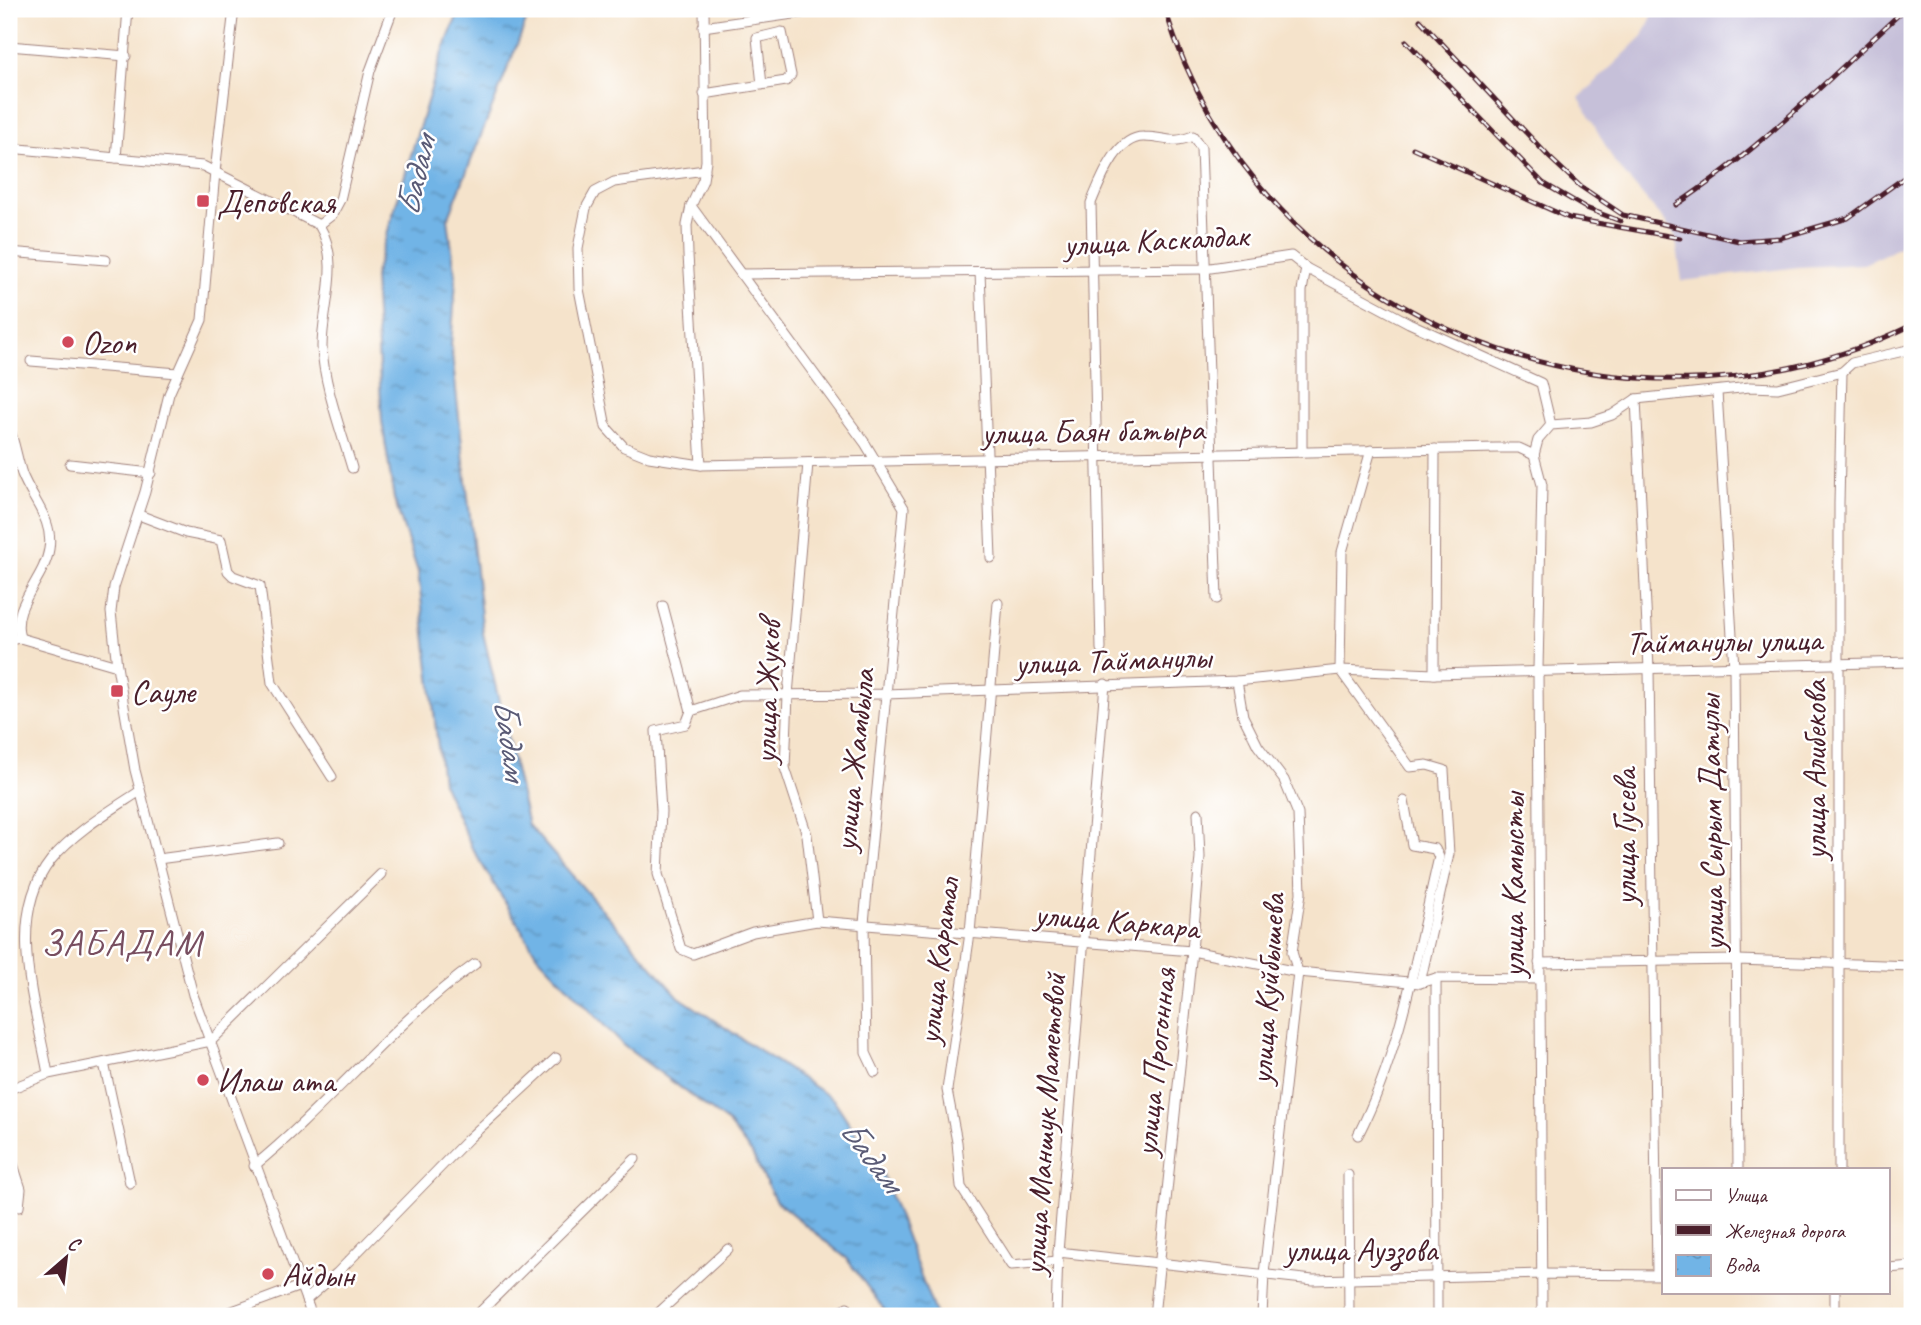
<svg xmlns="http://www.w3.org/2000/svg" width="1921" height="1325" viewBox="0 0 1921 1325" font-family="Caveat,sans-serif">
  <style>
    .industrial { fill: #c6c0d9 }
    .water { fill: url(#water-ripples); stroke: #5e6a88; stroke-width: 2 }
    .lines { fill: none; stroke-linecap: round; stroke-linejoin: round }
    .minor-casing { stroke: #a0817b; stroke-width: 11 }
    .minor { stroke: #fff; stroke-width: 9 }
    .rail-casing { stroke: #4a1f2b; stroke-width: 5 }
    .rail { stroke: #fff; stroke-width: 2.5; stroke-dasharray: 8; stroke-linecap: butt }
    .poi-dot { fill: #d1495b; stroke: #fff; stroke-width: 2.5 }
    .labels { text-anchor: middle; stroke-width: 5; stroke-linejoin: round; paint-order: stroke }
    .poi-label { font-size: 33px; fill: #4a1f2b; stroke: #fff; text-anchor: start }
    .street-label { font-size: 33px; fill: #4a1f2b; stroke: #fff }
    .water-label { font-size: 35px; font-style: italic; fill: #5a5b76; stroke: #fff }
    .quarter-label { font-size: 37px; letter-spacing: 2px; fill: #784e60; stroke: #fff }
  </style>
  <defs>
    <pattern id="water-ripples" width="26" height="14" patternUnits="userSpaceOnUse" patternTransform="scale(1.75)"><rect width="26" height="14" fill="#71b4e6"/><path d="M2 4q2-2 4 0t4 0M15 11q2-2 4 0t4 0" fill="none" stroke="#5f92bb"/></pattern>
  </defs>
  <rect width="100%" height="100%" fill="#fff"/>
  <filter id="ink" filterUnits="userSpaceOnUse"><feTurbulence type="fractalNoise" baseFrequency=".0143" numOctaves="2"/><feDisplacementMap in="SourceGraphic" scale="14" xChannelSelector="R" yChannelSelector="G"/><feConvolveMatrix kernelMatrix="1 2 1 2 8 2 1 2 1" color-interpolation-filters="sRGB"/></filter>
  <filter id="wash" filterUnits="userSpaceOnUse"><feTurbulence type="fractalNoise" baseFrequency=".00686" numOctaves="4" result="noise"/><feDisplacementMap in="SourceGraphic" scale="28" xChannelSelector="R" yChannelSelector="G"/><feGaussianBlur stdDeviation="1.57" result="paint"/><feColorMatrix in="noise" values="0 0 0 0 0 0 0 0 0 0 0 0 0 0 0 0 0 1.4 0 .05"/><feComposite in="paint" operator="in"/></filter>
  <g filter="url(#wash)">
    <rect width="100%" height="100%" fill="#f5e3cb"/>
    <path class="industrial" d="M1652,9H1912V241L1864,264L1799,267L1682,281L1675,234L1615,163L1579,98L1643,36L1653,14Z"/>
    <path class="water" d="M460,9H531L448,219L456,281L451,345L483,633L528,825L679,997L834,1100L882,1173L936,1316H889L846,1258L775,1200L752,1154L727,1122L624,1046L537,955L472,848L442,782L418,572L394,499L382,421L374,277L440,59Z"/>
  </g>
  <g filter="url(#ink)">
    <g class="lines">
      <defs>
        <g id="minor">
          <path d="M234,9L215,172L202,320L169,394L145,492L114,587L111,612L117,666L135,770L193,995L312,1316"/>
          <path d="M704,9L706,161L703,180L691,206L865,443L904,508L864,923L866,1053L875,1072"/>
          <path d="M703,27L828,9"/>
          <path d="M9,46L126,56"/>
          <path d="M704,94L786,81L791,75L782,32L757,38L762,85"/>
          <path d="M9,148L203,166L319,225C342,263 322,307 322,347C323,382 342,434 352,468"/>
          <path d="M116,158L128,9"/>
          <path d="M705,170L614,182L595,192L586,208L578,248L579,289L606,427L624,447L649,457L701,465L1497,448H1519L1534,455"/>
          <path d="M691,206L687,225L688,255L701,465"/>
          <path d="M319,225L332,215L340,200L370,71L393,9"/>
          <path d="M9,252L106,260"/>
          <path d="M980,272L991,558"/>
          <path d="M741,274L1204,269L1291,256L1306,268L1409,323L1541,383L1551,425"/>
          <path d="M31,361L178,373"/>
          <path d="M1717,392L1734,668L1738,1169"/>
          <path d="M1636,399L1649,669L1657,1274"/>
          <path d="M9,428C15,443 17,459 22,474C32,500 54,520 49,549C44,581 10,605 20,638L9,640"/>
          <path d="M1371,450L1342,552L1340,670L1410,767L1427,765L1444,770L1449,854L1420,983"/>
          <path d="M1302,452V291L1306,268"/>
          <path d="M1534,455L1542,485L1538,669L1542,1316"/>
          <path d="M1534,455L1538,440L1551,425L1591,422L1612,415L1636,399L1750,387L1778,388L1842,372L1852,363L1912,349"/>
          <path d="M808,463L788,695L785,768L807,835L817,921"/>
          <path d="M70,464L151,473"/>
          <path d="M139,515L186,533L221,540L228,571L233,576L260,586L272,683L332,777"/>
          <path d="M998,603L970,933L947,1090L957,1142L961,1187L1011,1265L1058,1261"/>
          <path d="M663,606L691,711L686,724L656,731L661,811L658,874L681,949L693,954L753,932L817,921L1192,951L1298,972L1420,983L1436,978L1538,979"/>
          <path d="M20,638L117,666"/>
          <path d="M1101,649L1091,203C1100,182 1116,136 1144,137C1167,137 1170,145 1193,136L1201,148L1217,599"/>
          <path d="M1434,674L1435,449"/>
          <path d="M1237,681L1243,716L1258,746L1284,780L1298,814L1301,893L1292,952L1298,972L1264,1274L1262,1316"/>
          <path d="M691,711L740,695L886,694L1237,681L1340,670L1434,674L1912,662"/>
          <path d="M158,859L278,843"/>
          <path d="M1539,963L1738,960L1912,966"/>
          <path d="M1436,978L1437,1316"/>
          <path d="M104,1063L130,1183"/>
          <path d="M48,1074L211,1041L381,874"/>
          <path d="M9,1094L10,1089L48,1074C37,1009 4,919 51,860C74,832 110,811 140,791"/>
          <path d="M1358,1135C1402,1049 1417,950 1439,857L1435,849L1412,845L1404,801"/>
          <path d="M9,1152L21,1189L19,1207"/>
          <path d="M254,1166C331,1103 394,1022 475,964"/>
          <path d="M1839,1169V503L1842,372"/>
          <path d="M1348,1175L1349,1316"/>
          <path d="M1058,1252L1313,1280L1541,1274L1664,1275"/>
          <path d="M1888,1268L1912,1266"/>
          <path d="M306,1300L337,1273L468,1139L556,1058"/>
          <path d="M219,1316L300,1286"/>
          <path d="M476,1316L635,1159"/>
          <path d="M655,1316L728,1249"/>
          <path d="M836,1316L847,1307"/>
          <path d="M1056,1316L1058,1252L1105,684"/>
          <path d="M1154,1316L1192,951L1200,857L1198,813"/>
          <path d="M1835,1316V1292"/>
        </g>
      </defs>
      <use href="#minor" class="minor-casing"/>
      <use href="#minor" class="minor"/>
      <defs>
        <g id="rail">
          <path d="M1165,9C1259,320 1624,467 1912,325"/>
          <path d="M1420,20L1550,158L1580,186L1623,215L1739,241L1780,238L1848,218L1912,172"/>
          <path d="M1406,41L1543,183L1586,208L1620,221"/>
          <path d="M1413,148L1569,218L1680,238"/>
          <path d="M1676,205C1760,150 1830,77 1905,9"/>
        </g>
      </defs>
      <use href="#rail" class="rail-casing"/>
      <use href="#rail" class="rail"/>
    </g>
  </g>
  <g class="poi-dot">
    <rect x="196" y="194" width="14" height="14" rx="3.5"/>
    <circle cx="68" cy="342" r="7"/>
    <rect x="110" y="684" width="14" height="14" rx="3.5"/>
    <circle cx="203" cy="1080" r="7"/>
    <circle cx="268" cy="1274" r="7"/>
  </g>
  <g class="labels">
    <g class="poi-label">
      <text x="217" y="213">Деповская</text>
      <text x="82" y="354">Ozon</text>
      <text x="131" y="703">Сауле</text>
      <text x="217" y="1092">Илаш ата</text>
      <text x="282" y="1286">Айдын</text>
    </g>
    <g class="street-label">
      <text transform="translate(1156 239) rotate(-3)" y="12">улица Каскалдак</text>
      <text transform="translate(1093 430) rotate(-1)" y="12">улица Баян батыра</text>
      <text transform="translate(1724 640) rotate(-1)" y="12">Тайманулы улица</text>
      <text transform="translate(1113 659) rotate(-2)" y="12">улица Тайманулы</text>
      <text transform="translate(766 692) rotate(-88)" y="12">улица Жуков</text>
      <text transform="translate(853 760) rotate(-84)" y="12">улица Жамбыла</text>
      <text transform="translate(1814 770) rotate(-90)" y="12">улица Алибекова</text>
      <text transform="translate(1710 823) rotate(-91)" y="12">улица Сырым Датулы</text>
      <text transform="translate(1624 837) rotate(-90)" y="12">улица Гусева</text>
      <text transform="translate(1512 885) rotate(-90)" y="12">улица Камысты</text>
      <text transform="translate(1117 920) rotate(5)" y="12">улица Каркара</text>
      <text transform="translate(937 961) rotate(-83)" y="12">улица Каратал</text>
      <text transform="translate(1266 989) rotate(-86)" y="12">улица Куйбышева</text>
      <text transform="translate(1154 1062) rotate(-84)" y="12">улица Прогонная</text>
      <text transform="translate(1043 1124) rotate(-86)" y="12">улица Маншук Маметовой</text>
      <text x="1361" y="1261">улица Ауэзова</text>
    </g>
    <g class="water-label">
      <text transform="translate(415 176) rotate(-77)" y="12">Бадам</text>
      <text transform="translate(511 739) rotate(82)" y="12">Бадам</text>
      <text transform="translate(872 1155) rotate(53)" y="12">Бадам</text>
    </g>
    <g class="quarter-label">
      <text x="122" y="955">ЗАБАДАМ</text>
    </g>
  </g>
  <rect width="1921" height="1325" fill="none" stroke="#fff" stroke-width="35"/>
  <rect x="1662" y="1168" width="228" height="126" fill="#ffffff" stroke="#b7a5aa" stroke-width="2"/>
  <rect x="1676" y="1190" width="35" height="10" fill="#ffffff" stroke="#b7a5aa" stroke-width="2"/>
  <text x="1725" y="1202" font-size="21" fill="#4a1f2b">Улица</text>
  <rect x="1676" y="1225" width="35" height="10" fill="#4a1f2b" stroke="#b7a5aa" stroke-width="2"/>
  <text x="1725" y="1238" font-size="21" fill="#4a1f2b">Железная дорога</text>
  <rect x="1676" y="1255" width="35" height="21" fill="url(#water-ripples)" stroke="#b7a5aa" stroke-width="2"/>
  <text x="1725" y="1272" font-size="21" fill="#4a1f2b">Вода</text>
  <g transform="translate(66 1258) rotate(28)" stroke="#ffffff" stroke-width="5" paint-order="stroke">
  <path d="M0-5L12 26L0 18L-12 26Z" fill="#4a1f2b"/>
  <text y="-10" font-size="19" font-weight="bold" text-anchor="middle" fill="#4a1f2b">С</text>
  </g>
</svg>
